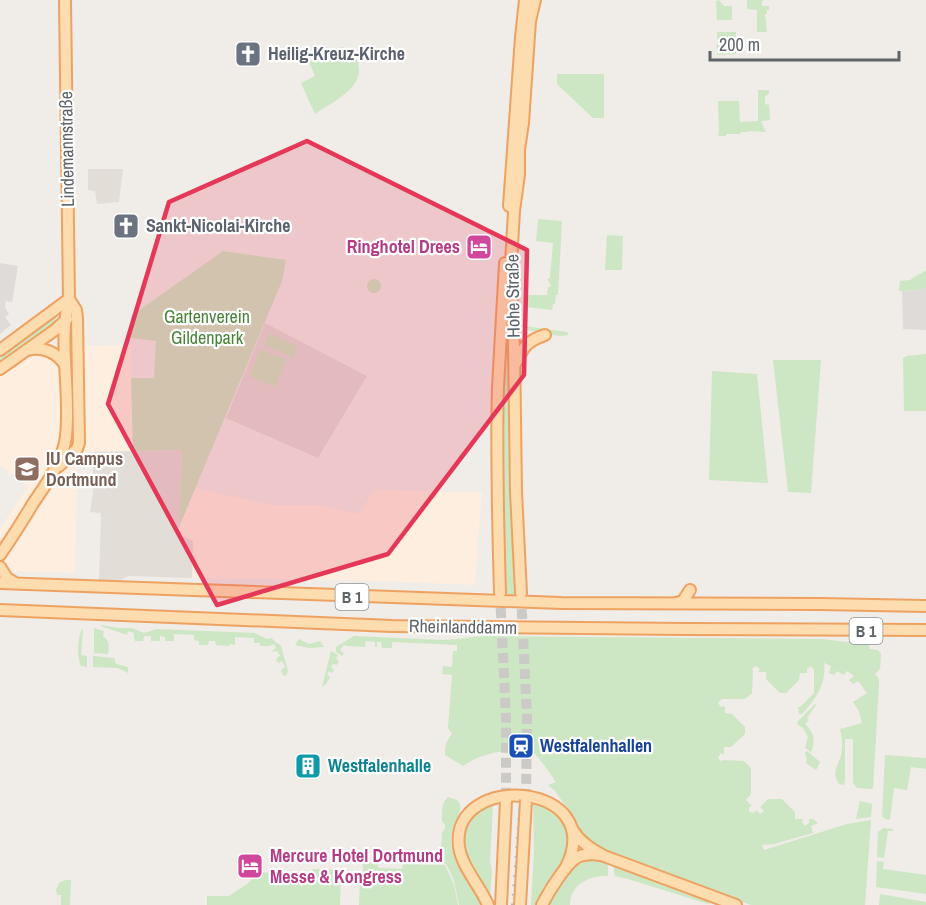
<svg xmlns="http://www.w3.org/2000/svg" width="926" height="905" viewBox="0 0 926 905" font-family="'Archivo Narrow',sans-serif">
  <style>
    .commercial { fill: #fdeedf }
    .industrial { fill: #dfdbd9 }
    .education { fill: #e3ddd8 }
    .green { fill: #cde6c4 }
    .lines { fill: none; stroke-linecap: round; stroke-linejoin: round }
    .major-tunnel { stroke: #cccac7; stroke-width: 10; stroke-dasharray: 10 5; stroke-linecap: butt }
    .major-casing { stroke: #eea262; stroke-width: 14 }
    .major { stroke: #fddcaf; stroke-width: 10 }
    .rail { stroke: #b3b4b5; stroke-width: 2; stroke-dasharray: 1.5 8; stroke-linecap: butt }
    .marked { fill: #e53858; fill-opacity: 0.2; stroke: #e53858; stroke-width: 4.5; stroke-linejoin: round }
    .labels { text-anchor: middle; stroke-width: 4.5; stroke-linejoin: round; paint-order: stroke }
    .shield { fill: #fff; stroke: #8e9295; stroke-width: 1.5 }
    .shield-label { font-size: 16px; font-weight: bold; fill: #5e6467 }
    .worship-label { font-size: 18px; font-weight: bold; fill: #5b616d; stroke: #fff; text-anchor: start }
    .street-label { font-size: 18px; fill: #5e6467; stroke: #fff }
    .hotel-label { font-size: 18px; font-weight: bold; fill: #b23c85; stroke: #fff; text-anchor: end }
    .park-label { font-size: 18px; fill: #488438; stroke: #fff }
    .education-label { font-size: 18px; font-weight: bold; fill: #785e54; stroke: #fff; text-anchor: start }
    .transit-label { font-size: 18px; font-weight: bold; fill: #164399; stroke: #fff; text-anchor: start }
    .culture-label { font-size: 18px; font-weight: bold; fill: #0d838f; stroke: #fff; text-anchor: start }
  </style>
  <rect width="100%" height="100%" fill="#f0ece7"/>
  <g class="commercial">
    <path d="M131,345L133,451L84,452L78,456L75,573L0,571V528L28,486L0,465V377L33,353L49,357L81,346Z"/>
    <path d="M196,488L270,505H319L360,514L373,490L482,492L475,585L348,580L192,578L193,541L179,536V527Z"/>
  </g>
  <g class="industrial">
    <path d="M0,263L18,266L12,302L6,301L5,308L9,314L5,317L11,325L0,334Z"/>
    <path d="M926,287V330L903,329L902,291L919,290Z"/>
  </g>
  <g class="education">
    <path d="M88,169H123L119,202L97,204L95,191L88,190Z"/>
    <path d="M265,323L367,376L318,458L226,418Z"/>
    <path d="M182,450L179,535L193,541L192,578L129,576L120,580H99L101,513L90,512L93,492V452Z"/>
  </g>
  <g class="green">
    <path d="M719,0L724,6H732V20H717L716,1Z"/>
    <path d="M747,0H764L762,1V6H769V10H767V14H765L767,32H757V10L747,9Z"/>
    <path d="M717,32H736V54L717,55Z"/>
    <path d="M340,47C349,47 354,52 357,60C368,87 333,101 315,114L301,83L315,76L309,62Z"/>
    <path d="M557,74H604V118H593L557,84Z"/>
    <path d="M758,90H769V94L765,96V104L769,105L770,120L761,121L766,132L749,131L748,132H741L740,134H726V136H718L719,132L718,101H739L740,122L758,121Z"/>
    <path d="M538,219L562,221L558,295H556L555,304H553L552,310L526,307L527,295H547L548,287H551L550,283L547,279L550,278L553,243L536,241Z"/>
    <path d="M607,235L623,236L622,270H605Z"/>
    <path d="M223,251L286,260L282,281L179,527L182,450L133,451L131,378H154L156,341L131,338V316Z"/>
    <path d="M926,270V287L919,290L899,291L900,281L910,280Z"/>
    <circle cx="374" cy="286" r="7"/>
    <path d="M58,313L53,327L0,364V354Z"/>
    <path d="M524,326L567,332L569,335C556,338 537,332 524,329Z"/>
    <path d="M269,333L298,346L293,358L264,345Z"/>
    <path d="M504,346H511L517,594H504L501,467Z"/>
    <path d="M260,349L287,360L275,387L249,376Z"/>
    <path d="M926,354V411H904L903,358L907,356Z"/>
    <path d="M773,360H821L811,493L788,492Z"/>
    <path d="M712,371L757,374L768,483L709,480Z"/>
    <path d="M101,625L119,628H132L144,633L157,629L255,633L267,639L271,638L281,646L288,671L286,676L283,675L281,670L285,667L282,661L278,663L276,659L280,656L277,651L273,652L272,651L276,648L274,644L269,646H260V643H254V638L235,637V645L230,644L229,646L216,645L215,641H209L208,645H199V641L194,640V635L174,634V641H165V637L160,636V641H151V636H144L143,641H135L134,638V633L128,631L127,635L101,626Z"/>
    <path d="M83,628L81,655L87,656V667L81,666C77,657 77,636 83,628Z"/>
    <path d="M94,628L104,631L103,636C110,641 109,646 108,654L94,653Z"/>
    <path d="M354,636L444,640L458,639L481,636L823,639L846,642L867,641L870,649L878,650L881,654L880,669L875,674L879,679V684L873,788L872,789L857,788L853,783V739H845V780L844,785L839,784C831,773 838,766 841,755C843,746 842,737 840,729L862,723L859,711L853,702L867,693L858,681L853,684L849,680L854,676L847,671L844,675L837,671L834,675L829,673L831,666L824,663C827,683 815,700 802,714H799L798,707H800L814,693V670L811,666L807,669V673H800L799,680L786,693H780L766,679V672H758L760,669L755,666L752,669L753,671L752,693L745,699H722L718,703L721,707L725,706V713L732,714L745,727V734L731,747H724V755L721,753L718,758L721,761L723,760L744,761L751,768V794L746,800L752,806L749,807V812L754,813L756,810L760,814L764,811L760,807L768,799H782L795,812V819H803L802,822L805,826L809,823V819H813L818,823L811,826L813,833L774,844L762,845L764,850L847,824L871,820L865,905H751L603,849L585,839L564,804L555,791L548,785L556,782C551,775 538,755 532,752C528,749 523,750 518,750C498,751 480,754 463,766L445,755C445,746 446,741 452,734L448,728L452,675L442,674L443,666L452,667L453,651H457V645L392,642V648H382L381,642H377V647H375V642L366,641L365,647L347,646L344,645L340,650L344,653L342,656L336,652V647Z"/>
    <path d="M299,639L309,644L320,641L324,647L309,648L295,645Z"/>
    <path d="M331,651L338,655L336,659L339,661L337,665L333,664L331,667L334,670L332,673L329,671L327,675L330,677L326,684L322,687Z"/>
    <path d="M93,656L114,658L116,664L128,667V673L118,668L93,667Z"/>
    <path d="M815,704L816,705L807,718L809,720L805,724C814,732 816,741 811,752L805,748L808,737L803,728L797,724L798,721Z"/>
    <path d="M807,751L820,762L816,770L806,763L807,760L805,753Z"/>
    <path d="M885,755L926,758V769L911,767L907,790L894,788L890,819L888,820L882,817Z"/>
    <path d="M448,797L457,800C465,809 457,815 454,825C452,831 450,838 451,844C453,865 473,886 480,905H459L454,881L447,865L436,858L441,850L442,832L445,829V825L442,821C442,812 441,803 448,797Z"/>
    <path d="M533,801C541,803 546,807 553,812C589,838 554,878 538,905H531L534,850Z"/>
    <path d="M860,801L869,803L872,804L871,817L856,819Z"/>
    <path d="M493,805L490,861L492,871L490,895C482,883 469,867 465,854C460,839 467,819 480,811C483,808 488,806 493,805Z"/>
    <path d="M883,828L893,829V831H888L884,858L877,857L878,832Z"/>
    <path d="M594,859L608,863V876C590,875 570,884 570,905H548L567,876L577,865Z"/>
    <path d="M877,861L884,862L883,869L926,875V894L876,887Z"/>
    <path d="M363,862L378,863V868L402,869L403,864L445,865L454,885L458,905H359L360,878L363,875Z"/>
    <path d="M613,865L710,901V903L708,904L628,879L615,876Z"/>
    <path d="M313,869L341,870L340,905H207V896H229L247,884L260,872L292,875V872H299L301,874L304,872H312Z"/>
    <path d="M66,880H71L70,905H61V895H57L56,889L60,882Z"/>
    <path d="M880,894L926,902V905H879Z"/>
  </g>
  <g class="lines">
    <g class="major-tunnel">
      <path d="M500,593L506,717V801"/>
      <path d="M521,594L527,717L526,800"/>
    </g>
    <defs>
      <g id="major">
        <path d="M509,206L521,37L525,0"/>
        <path d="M0,350L69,299"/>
        <path d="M27,350C42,346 57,352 65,365"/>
        <path d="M516,363C523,347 527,341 545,335"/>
        <path d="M0,369L55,330L67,319"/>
        <path d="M59,466L77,449L79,443L77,318L76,310L69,299"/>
        <path d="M0,555C11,539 22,522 32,505C46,484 63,462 66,436C71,390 58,344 69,299L65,0"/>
        <path d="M0,567L7,578L15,583"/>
        <path d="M0,583L561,603L820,604L926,606"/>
        <path d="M500,593C498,524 496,455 498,387C500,346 503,304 505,263"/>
        <path d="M521,593L516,492L514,345L512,313L511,263L514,211L519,174V150L523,123L530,21L535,0"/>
        <path d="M676,603L683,601L690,590"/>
        <path d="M0,610L392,626L684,629L926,630"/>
        <path d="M572,829C580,842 591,849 604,856L736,905"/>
        <path d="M488,905C480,886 462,867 459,847C449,770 611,781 565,869"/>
        <path d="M501,905L506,801"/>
        <path d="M520,905L526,800"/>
        <path d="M542,905C548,893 565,865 576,858C583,854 593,854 600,855"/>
      </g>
    </defs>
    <use href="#major" class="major-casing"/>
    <use href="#major" class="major"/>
    <path class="rail" d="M512,905L520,799"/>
  </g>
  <path class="marked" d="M307,141L527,250L524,375L388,554L217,605L108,404L169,202Z"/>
  <defs>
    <symbol id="church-square" viewBox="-11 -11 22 22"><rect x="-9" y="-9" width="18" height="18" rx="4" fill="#6b7280" stroke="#fff"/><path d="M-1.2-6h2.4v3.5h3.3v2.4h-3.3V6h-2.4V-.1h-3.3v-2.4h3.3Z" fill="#fff"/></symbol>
    <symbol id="hotel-square" viewBox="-11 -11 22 22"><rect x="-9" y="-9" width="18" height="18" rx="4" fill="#d1479c" stroke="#fff"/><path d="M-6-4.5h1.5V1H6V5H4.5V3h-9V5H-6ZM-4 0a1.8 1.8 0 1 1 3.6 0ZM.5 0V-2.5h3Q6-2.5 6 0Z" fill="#fff"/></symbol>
    <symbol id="university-square" viewBox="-11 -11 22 22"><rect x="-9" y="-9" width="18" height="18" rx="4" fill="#8d6e63" stroke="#fff"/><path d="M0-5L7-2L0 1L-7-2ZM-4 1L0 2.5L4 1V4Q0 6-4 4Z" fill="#fff"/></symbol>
    <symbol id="station-square" viewBox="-11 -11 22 22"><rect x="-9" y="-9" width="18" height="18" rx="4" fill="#1a4fb4" stroke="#fff"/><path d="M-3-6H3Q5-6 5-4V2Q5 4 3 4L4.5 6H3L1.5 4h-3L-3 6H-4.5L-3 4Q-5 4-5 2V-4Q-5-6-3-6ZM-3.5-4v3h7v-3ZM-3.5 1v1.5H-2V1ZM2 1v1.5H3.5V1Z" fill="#fff"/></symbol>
    <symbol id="building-square" viewBox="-11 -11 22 22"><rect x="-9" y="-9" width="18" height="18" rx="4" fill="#0f9aa8" stroke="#fff"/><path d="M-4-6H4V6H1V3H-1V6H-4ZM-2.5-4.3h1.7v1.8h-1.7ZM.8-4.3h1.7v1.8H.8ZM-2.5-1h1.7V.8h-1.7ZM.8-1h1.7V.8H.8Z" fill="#fff"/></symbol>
  </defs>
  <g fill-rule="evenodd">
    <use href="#church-square" x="233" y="39" width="30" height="30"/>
    <use href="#church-square" x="111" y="211" width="30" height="30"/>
    <use href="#hotel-square" x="464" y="232" width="30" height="30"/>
    <use href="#university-square" x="12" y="454" width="30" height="30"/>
    <use href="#station-square" x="506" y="731" width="30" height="30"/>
    <use href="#building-square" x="293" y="751" width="30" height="30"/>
    <use href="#hotel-square" x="235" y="851" width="30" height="30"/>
  </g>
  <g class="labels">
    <g class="shield">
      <rect x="335.5" y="584" width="33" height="26" rx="4.5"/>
      <rect x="849.5" y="618" width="33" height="26" rx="4.5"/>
    </g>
    <g class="shield-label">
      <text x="352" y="603">B 1</text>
      <text x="866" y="637">B 1</text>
    </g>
    <g class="worship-label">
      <text x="268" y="60">Heilig-Kreuz-Kirche</text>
      <text x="146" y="232">Sankt-Nicolai-Kirche</text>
    </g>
    <g class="street-label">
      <text transform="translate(67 149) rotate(-91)" y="6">Lindemannstraße</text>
      <text transform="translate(513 296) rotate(-91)" y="6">Hohe Straße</text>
      <text transform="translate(463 627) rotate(1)" y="6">Rheinlanddamm</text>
    </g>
    <g class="hotel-label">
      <text x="460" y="253">Ringhotel Drees</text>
      <text x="270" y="862" text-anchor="start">Mercure Hotel Dortmund<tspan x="270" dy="21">Messe &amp; Kongress</tspan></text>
    </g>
    <g class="park-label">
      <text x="207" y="323">Gartenverein<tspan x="207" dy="21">Gildenpark</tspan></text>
    </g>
    <g class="education-label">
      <text x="46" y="465">IU Campus<tspan x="46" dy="21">Dortmund</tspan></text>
    </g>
    <g class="transit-label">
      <text x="540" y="752">Westfalenhallen</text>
    </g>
    <g class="culture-label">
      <text x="328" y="772">Westfalenhalle</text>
    </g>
  </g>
  <path d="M710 51v9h189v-9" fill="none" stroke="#5e6467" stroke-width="3"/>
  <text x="719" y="51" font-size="18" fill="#5e6467" stroke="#ffffff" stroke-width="4.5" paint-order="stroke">200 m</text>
</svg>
